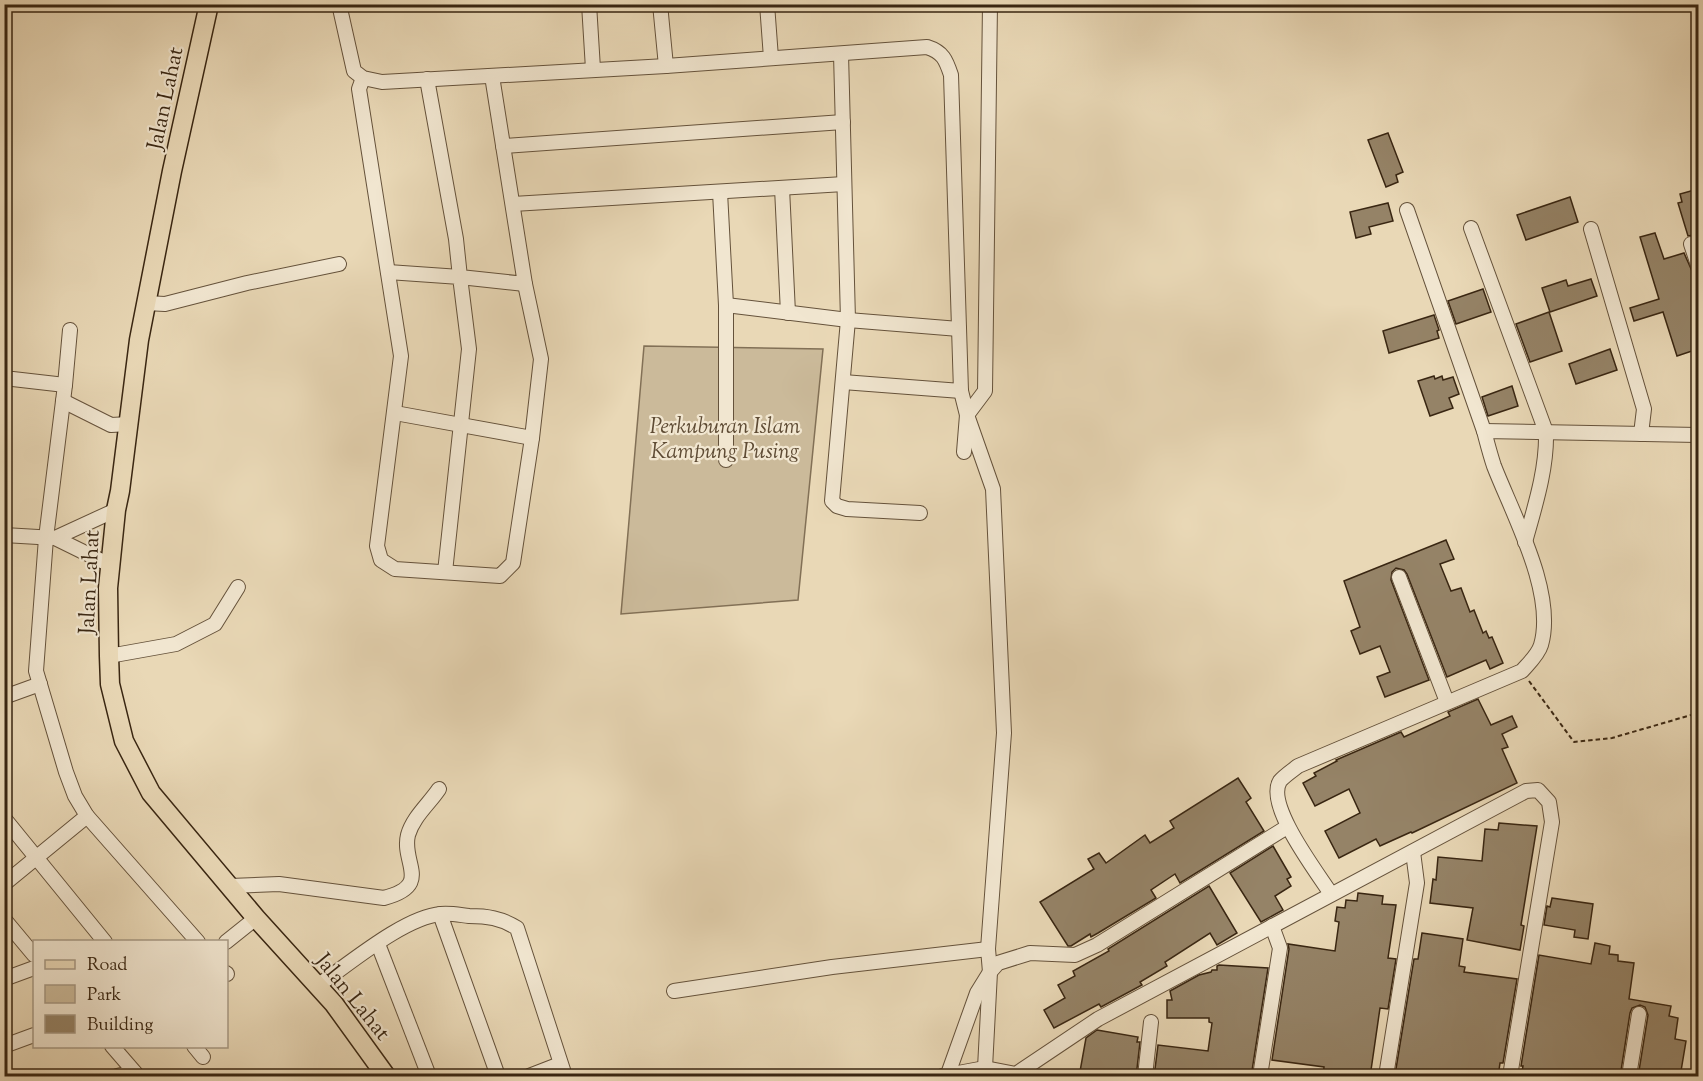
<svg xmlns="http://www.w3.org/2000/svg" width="1703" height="1081" viewBox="0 0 1703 1081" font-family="'Sorts Mill Goudy',serif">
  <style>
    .green { fill: #cbba9a; stroke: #827056; stroke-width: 1.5 }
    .building { fill: #958367; stroke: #392612; stroke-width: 1.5 }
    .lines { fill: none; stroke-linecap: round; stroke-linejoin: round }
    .minor-casing { stroke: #65523b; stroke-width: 16 }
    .major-casing { stroke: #392612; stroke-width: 21 }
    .path { stroke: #392612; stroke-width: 2; stroke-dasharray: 4.5 3; stroke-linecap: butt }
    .minor { stroke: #f1e6d0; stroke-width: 14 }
    .major { stroke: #e9d8b6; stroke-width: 18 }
    .labels { text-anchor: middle; stroke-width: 4.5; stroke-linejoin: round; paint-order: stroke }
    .street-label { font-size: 22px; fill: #392612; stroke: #f1e6d0 }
    .park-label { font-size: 22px; font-style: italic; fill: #5e4b34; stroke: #f1e6d0 }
  </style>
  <rect width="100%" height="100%" fill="#e9d8b6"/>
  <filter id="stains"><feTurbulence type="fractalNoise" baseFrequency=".00333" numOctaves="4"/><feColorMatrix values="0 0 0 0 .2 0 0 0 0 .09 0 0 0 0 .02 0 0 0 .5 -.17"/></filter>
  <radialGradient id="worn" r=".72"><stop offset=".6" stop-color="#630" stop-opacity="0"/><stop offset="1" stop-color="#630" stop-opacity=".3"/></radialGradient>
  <path class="green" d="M644,346L823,349L798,600L621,614Z"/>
  <g class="building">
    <path d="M1388,133L1403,172L1396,175L1398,182L1386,187L1368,140Z"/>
    <path d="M1698,189V239L1693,235L1688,236L1678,203L1682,202L1680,194Z"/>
    <path d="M1570,197L1578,222L1526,240L1517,215Z"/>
    <path d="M1388,203L1393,221L1369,227L1371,234L1356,238L1350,212Z"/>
    <path d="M1655,233L1664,259L1684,253L1692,271L1698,274V349L1677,356L1663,312L1634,321L1630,308L1659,299L1640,237Z"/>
    <path d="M1591,279L1597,296L1550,312L1542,288L1566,280L1568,286Z"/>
    <path d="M1483,289L1491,312L1456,324L1448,301Z"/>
    <path d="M1549,312L1562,351L1530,362L1516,324Z"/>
    <path d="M1434,315L1439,330L1437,331L1439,338L1389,353L1383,331Z"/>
    <path d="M1610,349L1617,370L1576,384L1569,364Z"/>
    <path d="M1434,376L1435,379L1442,376L1443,380L1453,377L1459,394L1449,398L1453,408L1430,416L1418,381Z"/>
    <path d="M1512,386L1518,406L1488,416L1482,397Z"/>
    <path d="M1446,540L1454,559L1440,564L1451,591L1461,588L1470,612L1474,610L1483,633L1486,631L1489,638L1492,637L1503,663L1490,669L1486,660L1447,677L1407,574L1404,570L1396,568L1392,572L1391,580L1429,680L1385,697L1377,677L1390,672L1380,646L1360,654L1351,631L1360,627L1344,581Z"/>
    <path d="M1478,699L1491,725L1512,716L1517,727L1502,734L1508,747L1502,749L1517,783L1412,833L1411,832L1380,846L1376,839L1339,858L1325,831L1360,813L1349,789L1315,806L1303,783L1316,776L1314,773L1337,761L1336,760L1401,732L1404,737L1450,716L1448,712Z"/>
    <path d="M1238,778L1251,798L1246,802L1264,831L1180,883L1175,874L1151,890L1156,898L1098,933L1091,937L1090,934L1071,946H1068L1040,902L1094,869L1088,859L1099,853L1106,863L1145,835L1150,843L1174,828L1170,821Z"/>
    <path d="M1499,823L1537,826L1521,925L1524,926L1520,950L1467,940L1473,908L1430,903L1433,879L1436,880L1438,857L1482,861L1485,829L1498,830Z"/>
    <path d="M1273,846L1291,877L1287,879L1291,886L1275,896L1283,910L1261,922L1230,873Z"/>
    <path d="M1209,886L1237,933L1217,945L1210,933L1165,962L1167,966L1140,982L1142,985L1101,1007L1099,1004L1054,1028L1044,1010L1065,998L1058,985L1075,976L1073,971L1109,951L1108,949Z"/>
    <path d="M1358,893L1383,896L1382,904L1396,905L1388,958L1396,959L1388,1009L1380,1008L1370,1077H1323L1324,1067L1272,1060L1289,949L1288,944L1335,951L1339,922L1335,921L1337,907L1345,908L1346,900L1357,901Z"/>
    <path d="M1552,898L1593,904L1588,939L1574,937L1575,930L1544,925L1547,906L1550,907Z"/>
    <path d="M1422,933L1463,939L1459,966L1465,967L1464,972L1517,979L1503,1063H1500L1498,1077L1395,1075L1414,959H1418Z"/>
    <path d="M1595,943L1610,946L1609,954L1618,955V961L1634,963L1629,999L1671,1006L1669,1016L1678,1018L1675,1039L1686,1041L1680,1077H1638L1648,1015L1645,1007L1640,1005L1632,1008L1630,1013L1620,1077H1521L1523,1066H1521L1539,955L1591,964Z"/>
    <path d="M1219,965L1268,968L1251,1077H1154L1158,1045L1208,1051L1212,1023L1209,1022V1018H1167V1000H1172L1170,991L1199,975L1211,972L1212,970H1217V966Z"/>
    <path d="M1097,1030L1138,1037L1137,1042H1140L1136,1077H1079L1086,1038Z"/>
  </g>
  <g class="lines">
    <defs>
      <g id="minor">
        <path d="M339,4L354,71L363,78L382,82L666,66L927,47C943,52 946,60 951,75L961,391L843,382"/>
        <path d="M589,4L593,69"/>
        <path d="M660,4L666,66"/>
        <path d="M767,4L771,58"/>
        <path d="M841,54L848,320L832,501L837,506L847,509L920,513"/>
        <path d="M363,78L359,89L401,356L377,546L381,560L395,569L500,576L513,563L532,438L541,359L525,284"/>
        <path d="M427,79L456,239L460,277L525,284L492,76"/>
        <path d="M503,146L843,122"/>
        <path d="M782,188L788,313"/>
        <path d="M720,192L726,305V460"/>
        <path d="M513,204L844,184"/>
        <path d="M1407,210L1484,431"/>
        <path d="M1471,228L1546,432C1547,469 1535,506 1525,542"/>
        <path d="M1591,229L1644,409L1641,434"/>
        <path d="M1691,244L1698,265"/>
        <path d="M388,272L460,277L469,349L445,572"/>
        <path d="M146,303L165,304L247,283L339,264"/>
        <path d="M726,305L848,320L959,329"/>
        <path d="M70,330L65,385L46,538L36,671L66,772L75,796L87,816L198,942"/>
        <path d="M4,378L65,385"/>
        <path d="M961,391L967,415L993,489L1004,733L988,949L990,972L985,1068"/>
        <path d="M63,401L111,425L129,424"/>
        <path d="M395,413L532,438"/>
        <path d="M964,452L967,415L985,391L990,4"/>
        <path d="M4,535L55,538L110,565"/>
        <path d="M55,538L116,510"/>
        <path d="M1399,577L1447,702"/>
        <path d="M109,656L176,644L215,624L238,587"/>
        <path d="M4,697L40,684"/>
        <path d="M4,818L105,942"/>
        <path d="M4,884L87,816"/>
        <path d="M230,886L279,884L384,898C433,885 401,863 408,835C413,817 429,804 439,789"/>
        <path d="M1331,894C1317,872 1265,805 1280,781C1284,776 1293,770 1298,766L1522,671C1528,664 1538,655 1541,645C1556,593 1513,515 1494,466C1490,454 1487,442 1484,431L1698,435"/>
        <path d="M440,914L498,1076"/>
        <path d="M4,919L34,955"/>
        <path d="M226,942L256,918"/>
        <path d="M378,944L429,1076"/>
        <path d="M226,973L227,974"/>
        <path d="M4,979L34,968"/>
        <path d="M317,986C348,965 404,917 441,914C450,913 460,915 469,916C487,916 501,918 517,928L565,1076"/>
        <path d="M674,991L832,967L988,949"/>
        <path d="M4,1046L34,1035"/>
        <path d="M112,1046L138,1076"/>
        <path d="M194,1046L203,1057"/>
        <path d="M948,1074L977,993L990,972L998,963L1030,953L1075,955L1097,945L1287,827"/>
        <path d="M117,1076L134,1072"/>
        <path d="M529,1076L560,1064"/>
        <path d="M942,1076L985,1068L1016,1074L1098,1019L1526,791L1538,790L1549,802L1552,822L1510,1076"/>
        <path d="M1145,1076L1151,1022"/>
        <path d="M1260,1076L1280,948L1272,926"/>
        <path d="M1386,1076L1417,883L1413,852"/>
        <path d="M1629,1076L1639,1014"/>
      </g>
      <path id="major" d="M209,4L172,171L139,340L120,491L116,510L108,588L109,656L110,684L124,741L151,793L256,918L334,1004L386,1076"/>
    </defs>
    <use href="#minor" class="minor-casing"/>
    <use href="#major" class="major-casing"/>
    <path class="path" d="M1529,681L1574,742L1612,738L1698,713"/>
    <use href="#minor" class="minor"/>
    <use href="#major" class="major"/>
  </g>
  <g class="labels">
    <g class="street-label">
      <text transform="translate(164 98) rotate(-78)" y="8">Jalan Lahat</text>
      <text transform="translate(88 582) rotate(-87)" y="8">Jalan Lahat</text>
      <text transform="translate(354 996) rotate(51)" y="8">Jalan Lahat</text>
    </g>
    <g class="park-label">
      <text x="725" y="433">Perkuburan Islam<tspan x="725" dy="25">Kampung Pusing</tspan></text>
    </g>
  </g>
  <rect width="1703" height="1081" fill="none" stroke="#e9d8b6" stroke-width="24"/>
  <rect x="6" y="6" width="1691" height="1069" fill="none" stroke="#392612" stroke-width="3"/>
  <rect x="12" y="12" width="1679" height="1057" fill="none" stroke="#392612" stroke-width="1.5"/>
  <rect x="33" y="940" width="195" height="108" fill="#f1e6d0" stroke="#a79984" stroke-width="1.5"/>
  <rect x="45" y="960" width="30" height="9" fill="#e9d8b6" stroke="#a79984" stroke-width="1.5"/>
  <text x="87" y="970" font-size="18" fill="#392612">Road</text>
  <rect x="45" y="985" width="30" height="18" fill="#cbba9a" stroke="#a79984" stroke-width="1.5"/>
  <text x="87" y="1000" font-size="18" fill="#392612">Park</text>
  <rect x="45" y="1015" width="30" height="18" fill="#958367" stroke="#a79984" stroke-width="1.5"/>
  <text x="87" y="1030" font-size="18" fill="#392612">Building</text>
  <rect width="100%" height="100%" filter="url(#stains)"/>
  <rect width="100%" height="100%" fill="url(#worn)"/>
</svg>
